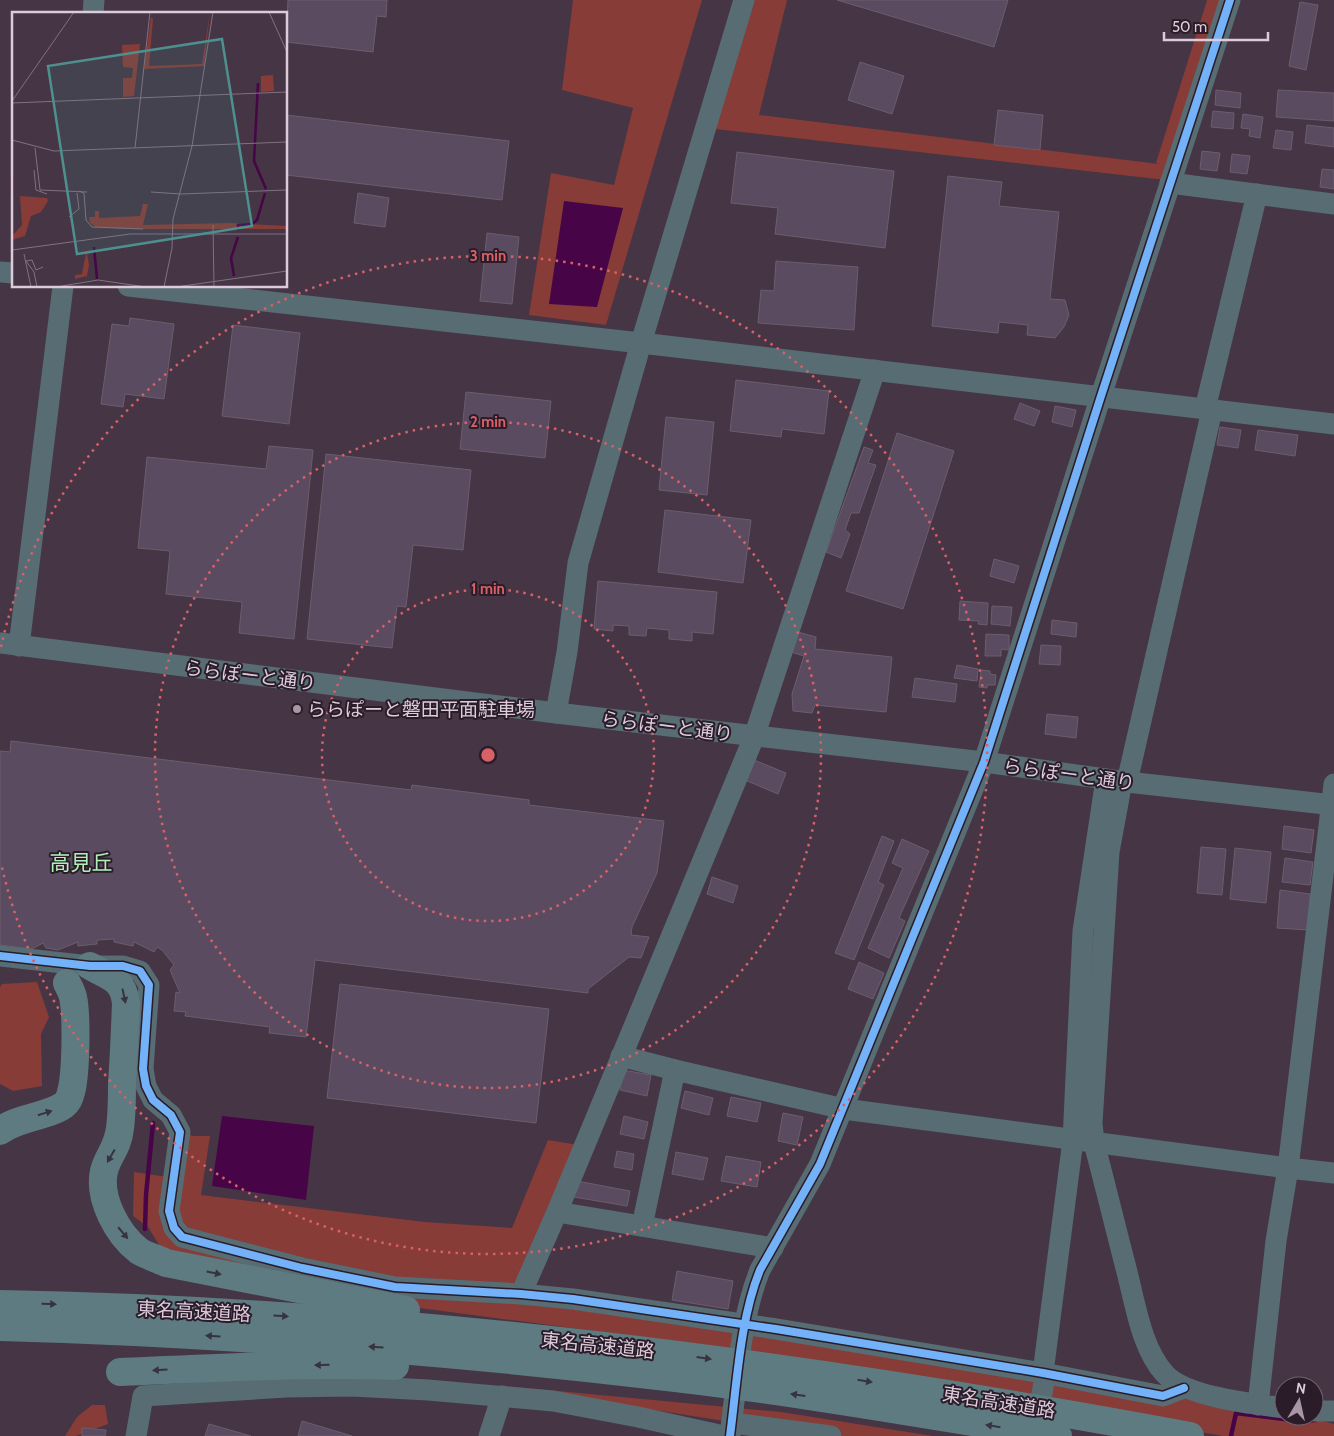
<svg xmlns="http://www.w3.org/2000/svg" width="1334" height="1436" viewBox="0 0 1334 1436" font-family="Cabin,'Noto Sans JP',sans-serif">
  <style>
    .green { fill: #873c37 }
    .water { fill: #470548 }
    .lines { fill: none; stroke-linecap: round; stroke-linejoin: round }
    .stream { stroke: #470548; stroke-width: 4.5 }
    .building { fill: #5b4b60; stroke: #6a5e6c }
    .minor { stroke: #576c73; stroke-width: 21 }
    .highway { stroke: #5d7b81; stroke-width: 28 }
    .cycleway-casing { stroke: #2a1c29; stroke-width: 11 }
    .cycleway { stroke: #73b2f8; stroke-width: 8 }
    .oneway { fill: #37343f }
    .ring { fill: none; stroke: #d86167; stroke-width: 2.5; stroke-dasharray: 2.5 5 }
    .poi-dot { fill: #a896a7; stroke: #2a1c29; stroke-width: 2 }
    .labels { text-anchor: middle; stroke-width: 4; stroke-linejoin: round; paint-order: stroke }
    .street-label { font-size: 19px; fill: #ddcbdc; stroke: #2a1c29 }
    .poi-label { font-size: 19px; fill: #ddcbdc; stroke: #2a1c29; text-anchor: start }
    .quarter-label { font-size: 21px; fill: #afefb7; stroke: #2a1c29 }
    .inset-river { fill: none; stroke: #470548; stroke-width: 2.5 }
    .inset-road { fill: none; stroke: #827181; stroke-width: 1 }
    .view { fill: #4d908f; fill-opacity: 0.15; stroke: #4d908f; stroke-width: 2.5 }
    .inset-edge { fill: none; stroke: #ddcbdc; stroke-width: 2.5 }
    .centre { fill: #d86167; stroke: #2a1c29; stroke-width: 2.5 }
    .ring-label { font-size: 15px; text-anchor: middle; font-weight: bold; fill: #d86167; stroke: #2a1c29; stroke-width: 4; stroke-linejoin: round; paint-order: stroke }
  </style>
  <rect width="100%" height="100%" fill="#453545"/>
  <g class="green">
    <path d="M573,0H702L606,325L529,315L551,173L614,185L633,108L562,90Z"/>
    <path d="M753,0H787L759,115L1159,164L1156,163L1207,0H1228L1166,180L715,129Z"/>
    <path d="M37,982L49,1017L41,1034L42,1086L13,1091L0,1084V987L2,984Z"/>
    <path d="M180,1132L193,1136H210L201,1195L425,1222L512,1228L548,1140L584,1146L521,1294L1065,1384L1184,1388L1284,1416H1305L1334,1424V1436H1223L791,1357L420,1308L306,1290L161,1248L148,1227L133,1216L134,1172L174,1178Z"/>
    <path d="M496,1385L781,1412L933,1436H819Z"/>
    <path d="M92,1405H105L108,1424L76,1436H65L77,1417Z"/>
  </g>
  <g class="water">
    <path d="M564,201L623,208L597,307L549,304Z"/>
    <path d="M222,1116L314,1126L306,1200L212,1186Z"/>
  </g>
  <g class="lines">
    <g class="stream">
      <path d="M145,1229L146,1195L153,1123"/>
      <path d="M1231,1436L1236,1413L1300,1421L1315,1420"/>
    </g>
  </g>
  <g class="building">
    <path d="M288,0H387L386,17L377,16L373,52L286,42Z"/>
    <path d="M837,0H1008L994,47Z"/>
    <path d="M1300,2L1318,5L1306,70L1289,66Z"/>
    <path d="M860,62L904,76L892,114L848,100Z"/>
    <path d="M1216,90L1241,93L1240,108L1215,105Z"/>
    <path d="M1278,90L1334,93V121L1276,117Z"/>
    <path d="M998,110L1043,115L1040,150L994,145Z"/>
    <path d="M1213,111L1234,113L1233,129L1211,127Z"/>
    <path d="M1243,114L1263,117L1260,138L1249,136L1250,129L1241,128Z"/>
    <path d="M286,115L509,141L502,200L286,175Z"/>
    <path d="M1307,125L1334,128V147L1305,143Z"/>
    <path d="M1276,130L1293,132L1291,150L1273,148Z"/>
    <path d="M1202,151L1220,153L1217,171L1200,169Z"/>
    <path d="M737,152L894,171L885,248L775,234L778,208L731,203Z"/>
    <path d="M1232,154L1250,156L1247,174L1230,172Z"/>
    <path d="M1322,169L1334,170V189L1320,187Z"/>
    <path d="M948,176L1002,182L999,206L1059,212L1050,299L1065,300L1069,315L1064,327L1055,338L1027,335L1028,325L999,322L998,333L932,326Z"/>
    <path d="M358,193L389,198L385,227L354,223Z"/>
    <path d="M487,233L519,237L512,304L480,301Z"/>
    <path d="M776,261L858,267L854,330L758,323L761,290L774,291Z"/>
    <path d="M130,318L174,324L164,399L125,394L123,407L101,404L112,324L129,326Z"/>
    <path d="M233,325L300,333L289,424L222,416Z"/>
    <path d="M736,380L829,391L824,434L782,429L781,437L730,431Z"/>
    <path d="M466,392L551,401L545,458L460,449Z"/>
    <path d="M1020,403L1040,411L1034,426L1014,419Z"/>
    <path d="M1055,406L1076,410L1072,427L1052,422Z"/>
    <path d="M666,417L714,422L707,495L659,490Z"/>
    <path d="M1220,427L1241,430L1238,448L1217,445Z"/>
    <path d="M1258,430L1298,435L1295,456L1255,450Z"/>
    <path d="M897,433L954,451L903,609L846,591Z"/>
    <path d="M269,446L313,450L294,639L239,633L242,602L166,594L170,551L138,548L147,457L266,469Z"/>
    <path d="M864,447L873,450L868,463L876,465L859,513H851L845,530L850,534L841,558L826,552Z"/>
    <path d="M326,454L471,470L463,550L413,545L406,607L397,606L392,648L307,639Z"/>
    <path d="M665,510L751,520L743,583L658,572Z"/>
    <path d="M994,559L1019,566L1014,583L990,576Z"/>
    <path d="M598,581L717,592L713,634L692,632V641L669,639V630L647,628L646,636L629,635V626L613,625V631L594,629Z"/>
    <path d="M960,601L988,603L987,625L978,624L979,621L959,620Z"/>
    <path d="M992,606L1012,607L1010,626L991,624Z"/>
    <path d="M1052,620L1077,623L1076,637L1051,634Z"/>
    <path d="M798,632L816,637L815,649L892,657L886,712L815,705L812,713L793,711L792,694L804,656L791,652Z"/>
    <path d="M986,634L1009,635V650L1001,649V656H985Z"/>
    <path d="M1041,645L1061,646L1060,665L1039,664Z"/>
    <path d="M957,665L978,669L977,681L954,678Z"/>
    <path d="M981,670L990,671V674L996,675L995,685H987V688L979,687Z"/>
    <path d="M915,678L957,684L955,702L912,697Z"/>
    <path d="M1047,714L1078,717L1076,738L1045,734Z"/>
    <path d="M11,741L411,790L412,785L529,800V805L664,821L657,873L632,927L631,935L649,937L641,958L629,957L588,989V993L315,960L306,1037L269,1033L270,1027L185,1016L186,1012L174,1011L176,992L180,993L170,970L174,965L162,950L157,947L154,952L134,942L133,946L114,942V939L97,940V944L78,946V942L58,950L46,948L43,943L32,949L0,945V751L10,752Z"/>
    <path d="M754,760L786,773L778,794L745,780Z"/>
    <path d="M1284,826L1314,830L1311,853L1282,849Z"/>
    <path d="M882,836L894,841L878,882L884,885L854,960L835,953Z"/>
    <path d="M902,839L929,851L899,918L905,921L889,958L868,948L903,868L892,863Z"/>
    <path d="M1201,847L1226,849L1222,895L1197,893Z"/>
    <path d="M1235,848L1271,852L1266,903L1230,899Z"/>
    <path d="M1285,858L1313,862L1310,885L1282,882Z"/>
    <path d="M712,877L738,886L733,903L707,894Z"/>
    <path d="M1280,890L1310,894L1308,930L1277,928Z"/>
    <path d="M859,962L884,973L873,999L848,989Z"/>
    <path d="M340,984L549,1009L536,1123L327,1098Z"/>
    <path d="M623,1070L651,1075L647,1096L620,1090Z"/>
    <path d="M685,1091L713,1098L709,1115L681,1108Z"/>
    <path d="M731,1097L761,1103L757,1122L727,1116Z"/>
    <path d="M783,1113L803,1117L797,1145L778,1141Z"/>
    <path d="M624,1116L648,1122L644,1139L620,1134Z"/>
    <path d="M617,1151L634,1154L632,1170L614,1167Z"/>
    <path d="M676,1152L708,1158L703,1180L672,1174Z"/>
    <path d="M726,1156L761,1162L757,1187L721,1181Z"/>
    <path d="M577,1181L630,1191L627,1206L574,1197Z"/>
    <path d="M677,1271L733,1281L728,1309L672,1300Z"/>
    <path d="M302,1421L352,1436H298Z"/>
    <path d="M209,1424L251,1436H205Z"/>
    <path d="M82,1428L106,1430L105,1436H82Z"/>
  </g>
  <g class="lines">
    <g class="minor">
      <path d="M93,14L94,0"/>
      <path d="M1170,183L1334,204"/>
      <path d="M0,272L14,273"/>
      <path d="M128,286L641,343L1334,424"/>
      <path d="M1205,409L1257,194"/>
      <path d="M0,643L556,713L984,762L1127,782L1334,805"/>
      <path d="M19,646L63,286"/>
      <path d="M556,713L567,652L578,563L641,343L744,0"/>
      <path d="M1122,781L1109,852L1092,1123L1094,1143C1105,1184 1115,1226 1126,1268C1135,1302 1141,1348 1165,1374C1186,1397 1253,1404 1284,1408"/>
      <path d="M1127,782L1212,410"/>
      <path d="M0,956L90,966H123L140,971L149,985L143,1069L146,1086L153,1100L171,1115L180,1132L169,1211L174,1228L182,1237L302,1268L395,1287L521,1294L573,1299L776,1329L1043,1373L1163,1396L1184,1388"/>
      <path d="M621,1056L675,1070L844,1109L1288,1168L1334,1173"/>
      <path d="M557,1212L773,1248"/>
      <path d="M642,1226L675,1070"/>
      <path d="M521,1294L557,1212L754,737L875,370"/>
      <path d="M1258,1405L1276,1241L1288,1168L1334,784"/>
      <path d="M1314,1411H1334"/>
      <path d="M732,1423L831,1436"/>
      <path d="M1037,1423L1044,1382L1043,1373L1073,1140L1083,931L1106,779"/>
      <path d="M136,1436L143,1396L286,1387L352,1386L428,1390L553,1401L638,1417L724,1436"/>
      <path d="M489,1436L502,1396"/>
      <path d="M730,1436C737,1383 740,1319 760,1270L820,1164L984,762L1101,396L1230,0"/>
    </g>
    <g class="highway">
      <path d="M90,966C109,977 123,978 126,1003C125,1029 124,1056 122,1083C122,1098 122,1113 120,1128C118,1148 108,1155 104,1171C98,1198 117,1234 139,1251C147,1256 158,1259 166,1263L406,1310"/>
      <path d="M0,1131C18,1117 47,1117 64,1105C68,1102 70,1097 71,1092C76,1075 77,1015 73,997C72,992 69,987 67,983"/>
      <path d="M0,1304C400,1311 797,1363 1190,1436"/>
      <path d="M0,1327C223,1333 445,1351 667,1377C798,1392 928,1415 1058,1436"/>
      <path d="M120,1372C211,1368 303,1363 395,1366"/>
    </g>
    <defs>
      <g id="cycleway">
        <path d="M0,956L90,966H123L140,971L149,985L143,1069L146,1086L153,1100L171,1115L180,1132L169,1211L174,1228L182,1237L302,1268L395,1287L521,1294L573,1299L776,1329L1043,1373L1163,1396L1184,1388"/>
        <path d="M730,1436C737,1383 740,1319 760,1270L820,1164L984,762L1101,396L1230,0"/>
      </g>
    </defs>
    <use href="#cycleway" class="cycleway-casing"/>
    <use href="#cycleway" class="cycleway"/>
  </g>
  <defs><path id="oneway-solid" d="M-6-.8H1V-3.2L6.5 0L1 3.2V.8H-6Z" transform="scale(1.25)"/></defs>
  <g class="oneway">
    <use href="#oneway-solid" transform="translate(124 996) rotate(78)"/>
    <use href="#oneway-solid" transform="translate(45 1113) rotate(-18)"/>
    <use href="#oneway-solid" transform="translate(111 1156) rotate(120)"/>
    <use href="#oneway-solid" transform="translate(123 1233) rotate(50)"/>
    <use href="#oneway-solid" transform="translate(214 1273) rotate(11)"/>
    <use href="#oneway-solid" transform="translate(49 1304) rotate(1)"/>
    <use href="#oneway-solid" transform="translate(281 1316) rotate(3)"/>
    <use href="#oneway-solid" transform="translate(213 1336) rotate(-177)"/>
    <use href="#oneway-solid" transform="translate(376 1347) rotate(-176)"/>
    <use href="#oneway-solid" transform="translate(704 1358) rotate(8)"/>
    <use href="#oneway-solid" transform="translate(322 1365) rotate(179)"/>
    <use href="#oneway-solid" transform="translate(160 1370) rotate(177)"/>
    <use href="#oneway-solid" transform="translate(865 1381) rotate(9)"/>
    <use href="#oneway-solid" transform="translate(798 1395) rotate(-172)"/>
    <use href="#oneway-solid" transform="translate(993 1426) rotate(-171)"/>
  </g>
  <g class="ring">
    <circle cx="488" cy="755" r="166"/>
    <circle cx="488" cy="755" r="333"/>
    <path d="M1 647A499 499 0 1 1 1 863"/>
  </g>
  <circle class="poi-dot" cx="297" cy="709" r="5"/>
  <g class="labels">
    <g class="street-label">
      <text transform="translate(250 675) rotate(7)" y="7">ららぽーと通り</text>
      <text transform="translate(667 726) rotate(7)" y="7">ららぽーと通り</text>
      <text transform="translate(1069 774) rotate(8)" y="7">ららぽーと通り</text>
      <text transform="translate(194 1311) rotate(3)" y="7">東名高速道路</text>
      <text transform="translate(598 1345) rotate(6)" y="7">東名高速道路</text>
      <text transform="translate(999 1402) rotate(9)" y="7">東名高速道路</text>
    </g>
    <g class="poi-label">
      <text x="307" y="716">ららぽーと磐田平面駐車場</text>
    </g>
    <g class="quarter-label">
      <text x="81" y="870">高見丘</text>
    </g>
  </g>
  <g transform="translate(12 12)">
    <rect width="275" height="275" fill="#453545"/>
    <path d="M198,0L192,54L132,57L139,5L141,7L137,54L190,52ZM128,32L122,84L111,85V66H120L121,56L111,55L110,33ZM261,63L262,79L249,80V64ZM8,184L35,186L36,189L29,200L19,204L13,224L0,228V224L10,213ZM131,192H136L131,213L219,211L275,214V217H118L84,215L78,211L77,205H83V199H87V206L128,204ZM78,236L75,241L77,253L75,264L63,267V263L70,262L74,241Z" fill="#873c37"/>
    <path class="inset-river" d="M246,71L242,149L254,177M0,164V182M226,218V213L240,212L245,208L253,181M82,235L85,267M222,264L219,246L226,225"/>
    <path class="inset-road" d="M257,0L275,40M0,89L62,0M0,91L275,80M0,128L42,139L275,130M23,136L28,178L75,180M123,136L138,0M22,158L24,178L35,182M67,179L72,181L74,208L80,215L131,217M139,180L169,182L275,178M57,205L67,197L65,181M201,213L202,275M0,238L118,222H275M12,242L19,275M25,275L22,260L14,249L20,248L24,258L31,255M44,275L86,268L134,275M152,275L160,236L161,207L180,134L201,0M164,275L275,259"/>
    <path class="view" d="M210,27L240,214L65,242L36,54Z"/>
    <rect width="275" height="275" class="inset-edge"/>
  </g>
  <circle cx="488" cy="755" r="8" class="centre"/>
  <g class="ring-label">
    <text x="488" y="261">3 min</text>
    <text x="488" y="427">2 min</text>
    <text x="488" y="594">1 min</text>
  </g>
  <g transform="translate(1299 1401) rotate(9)"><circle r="24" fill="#2a1c29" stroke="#726271"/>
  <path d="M0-4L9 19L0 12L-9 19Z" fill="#a896a7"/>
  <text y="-8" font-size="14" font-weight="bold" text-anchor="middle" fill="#ddcbdc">N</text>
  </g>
  <path d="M1164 32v8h104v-8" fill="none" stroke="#ddcbdc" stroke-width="2.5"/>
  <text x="1172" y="32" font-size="15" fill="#ddcbdc" stroke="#2a1c29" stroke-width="4" paint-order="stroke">50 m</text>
</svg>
